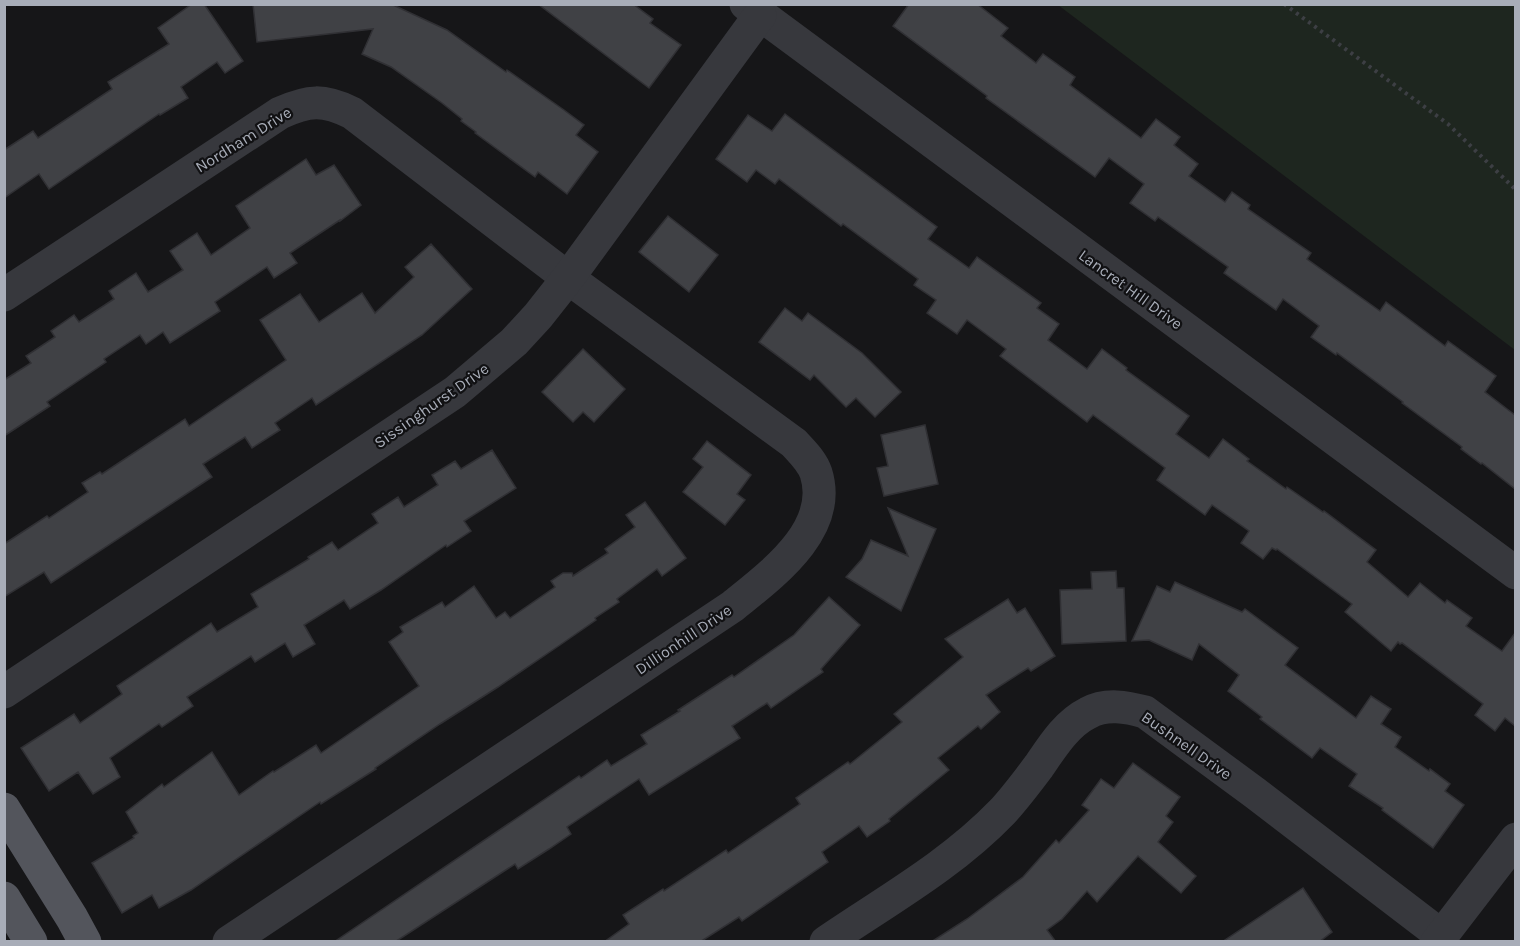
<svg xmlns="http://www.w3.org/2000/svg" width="1520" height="946" viewBox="0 0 1520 946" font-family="Karla,sans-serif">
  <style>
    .green { fill: #1e261f }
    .building { fill: #404145; stroke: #303034; stroke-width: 1.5 }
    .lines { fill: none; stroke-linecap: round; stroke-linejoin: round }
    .path { stroke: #3d3f44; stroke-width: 4; stroke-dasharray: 3 4.5; stroke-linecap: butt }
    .minor { stroke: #37383d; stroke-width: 33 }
    .major { stroke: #53555c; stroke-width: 33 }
    .labels { text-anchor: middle; stroke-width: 4.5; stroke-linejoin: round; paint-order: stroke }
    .street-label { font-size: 16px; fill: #a8adb8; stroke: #111113 }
  </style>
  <rect width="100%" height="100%" fill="#161618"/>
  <path class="green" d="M1058,5H1515V350Z"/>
  <g class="building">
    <path d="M192,4H204L243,61L225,73L217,62L181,87L188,98L160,115L159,114L49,189L39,174L4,198V150L33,131L38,138L112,89L108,82L169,44L158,28Z"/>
    <path d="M253,4H391L447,30L506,72L507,70L564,110L584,125L576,135L598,152L567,194L538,172L535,177L475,133L476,132L461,121L462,119L442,103L391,67L362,54L373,29L257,42Z"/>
    <path d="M538,4H633L653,19L650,23L681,45L649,88Z"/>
    <path d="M909,4H977L1008,28L1001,36L1036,63L1043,54L1075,77L1070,85L1141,138L1156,119L1180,137L1174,145L1198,164L1189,176L1225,202L1232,192L1250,205L1248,209L1311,253L1307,259L1380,311L1386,302L1445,346L1448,341L1496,376L1485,392L1515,415V489L1482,463L1481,464L1461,449L1462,447L1402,403L1403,402L1337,353L1336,355L1311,337L1319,326L1283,299L1276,310L1224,273L1228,267L1158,217L1155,221L1130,203L1144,184L1109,158L1095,177L986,98L987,96L893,26Z"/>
    <path d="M785,114L937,227L928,239L969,268L977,257L1041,303L1037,308L1059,324L1048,340L1087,369L1102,349L1127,368L1126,370L1189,416L1176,434L1209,458L1223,439L1249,459L1247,461L1286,489L1287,487L1323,512L1324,511L1376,550L1367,562L1408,597L1420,583L1445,603L1447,600L1472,618L1466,626L1502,651L1515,633V726L1505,718L1495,731L1475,715L1483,704L1402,643L1400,644L1398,642L1391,651L1345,612L1352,604L1277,549L1276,550L1272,548L1263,559L1241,543L1249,531L1212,505L1205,515L1157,480L1165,468L1093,415L1087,422L1000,356L1006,349L967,320L957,334L927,313L936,300L914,285L918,279L843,224L841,226L779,179L775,184L756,170L747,182L716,159L748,115L772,131Z"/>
    <path d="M306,159L316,175L334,165L361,205L340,221V220L290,253L297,263L274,278L267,267L215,302L220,311L170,343L163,332L146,344L140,335L104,359L106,362L47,402L50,406L4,436V380L31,363L26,356L55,337L51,331L74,315L79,322L114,299L109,291L136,273L148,292L183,270L170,251L197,233L211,255L250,228L236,206Z"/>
    <path d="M668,216L718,255L689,292L639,252Z"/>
    <path d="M431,244L472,289L422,335L316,405L312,398L275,423L280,430L252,448L245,437L203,464L212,477L51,583L44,572L4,597V544L47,516L49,518L88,492L82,483L100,472L102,474L185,419L189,426L286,360L260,320L300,294L319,322L362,293L375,313L414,277L405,267Z"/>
    <path d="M785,308L802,321L808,313L862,353L901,392L875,417L856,398L846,407L814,375L810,380L759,342Z"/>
    <path d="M583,349L625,389L594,422L583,412L573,422L542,392Z"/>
    <path d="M925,425L938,484L884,496L877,468L888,466L881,435Z"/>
    <path d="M707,441L751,475L737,494L745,500L725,525L683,492L703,467L693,459Z"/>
    <path d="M492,450L516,488L464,521L471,531L447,547L446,545L381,590L350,609L344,600L304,625L315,644L293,657L285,643L255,662L251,656L187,697L193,706L162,727L159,724L110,758L120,777L93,794L78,772L49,791L21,748L74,714L80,723L122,694L117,686L211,623L217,632L258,607L251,594L309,559L308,557L332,542L338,550L378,523L372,514L398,497L404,507L438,485L432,475L455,461L461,469Z"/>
    <path d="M645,502L686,558L662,576L657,569L617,599L619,602L595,618L596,620L560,645L498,687L440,724L375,768L376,769L321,804L320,802L191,890L159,908L152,895L122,913L92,863L134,838L133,836L138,833L126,812L162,784L164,787L212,752L239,795L273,771L274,772L316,745L321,753L419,686L389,642L403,632L400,627L442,602L445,607L474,586L496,618L505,612L510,618L555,587L551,581L563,573H572L573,576L608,553L605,549L635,527L626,515Z"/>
    <path d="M888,508L936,529L901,611L846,577L862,559L871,540L908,556Z"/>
    <path d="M1116,571L1117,588H1124L1126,641L1062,644L1060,590L1092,589L1091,572Z"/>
    <path d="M1175,582L1242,612L1245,609L1298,648L1285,665L1356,718L1371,696L1391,709L1381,724L1401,737L1395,747L1429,771L1430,769L1450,784L1445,791L1464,805L1433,848L1382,810L1383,808L1349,786L1357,774L1320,748L1312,758L1260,719L1262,717L1228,691L1239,675L1199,644L1192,660L1149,640L1132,641L1157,586L1170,592Z"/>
    <path d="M829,597L860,625L821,669L823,672L771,708L767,703L732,726L740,738L649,795L639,779L567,827L571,834L549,849L518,869L515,864L395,942H334L579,776L581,778L607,760L611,766L647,744L641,735L680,711L678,710L732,675L734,677L794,635Z"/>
    <path d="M1008,599L1017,613L1025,608L1055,656L1031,671L1028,668L986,695L1000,712L981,729L978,726L938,758L949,770L889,819L890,821L867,837L859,826L822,852L828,862L742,921L739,917L700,942H604L629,924L623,915L663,889L664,891L726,850L728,853L800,804L796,798L848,762L850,764L902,722L894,714L963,657L945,639Z"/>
    <path d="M1133,763L1180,797L1166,816L1173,822L1158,842L1196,876L1181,893L1138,856L1097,902L1087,891L1062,919L1047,930L1056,942H931L967,919L1023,877L1056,840L1059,843L1089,810L1082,805L1101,779L1114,788Z"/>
    <path d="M1303,888L1332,932L1319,942H1222Z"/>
  </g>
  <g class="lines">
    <path class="path" d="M1284,4L1448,124L1516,190"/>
    <g class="minor">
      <path d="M746,4L1516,573"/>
      <path d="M4,295L280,113C309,100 323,99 352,113L568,278L794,443C802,452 812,461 816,473C834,530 771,575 733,606L229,942"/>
      <path d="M4,692L455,392L514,342L538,316L568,278L760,15"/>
      <path d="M826,942C886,901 951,865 1002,812C1015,798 1027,782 1039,766C1052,747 1066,724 1088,713C1106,703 1127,707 1145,712L1255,793L1442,936"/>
      <path d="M1437,942L1516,839"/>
    </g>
    <g class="major">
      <path d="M4,809L72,918L85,942"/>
      <path d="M4,898L31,942"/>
    </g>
  </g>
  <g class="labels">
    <g class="street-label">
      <text transform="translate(243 139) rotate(-32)" y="6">Nordham Drive</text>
      <text transform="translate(1131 289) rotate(36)" y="6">Lancret Hill Drive</text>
      <text transform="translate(431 405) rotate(-35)" y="6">Sissinghurst Drive</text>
      <text transform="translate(683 639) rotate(-34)" y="6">Dillionhill Drive</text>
      <text transform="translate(1187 745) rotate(35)" y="6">Bushnell Drive</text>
    </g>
  </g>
  <rect width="1520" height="946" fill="none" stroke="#a8adb8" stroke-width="12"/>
</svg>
